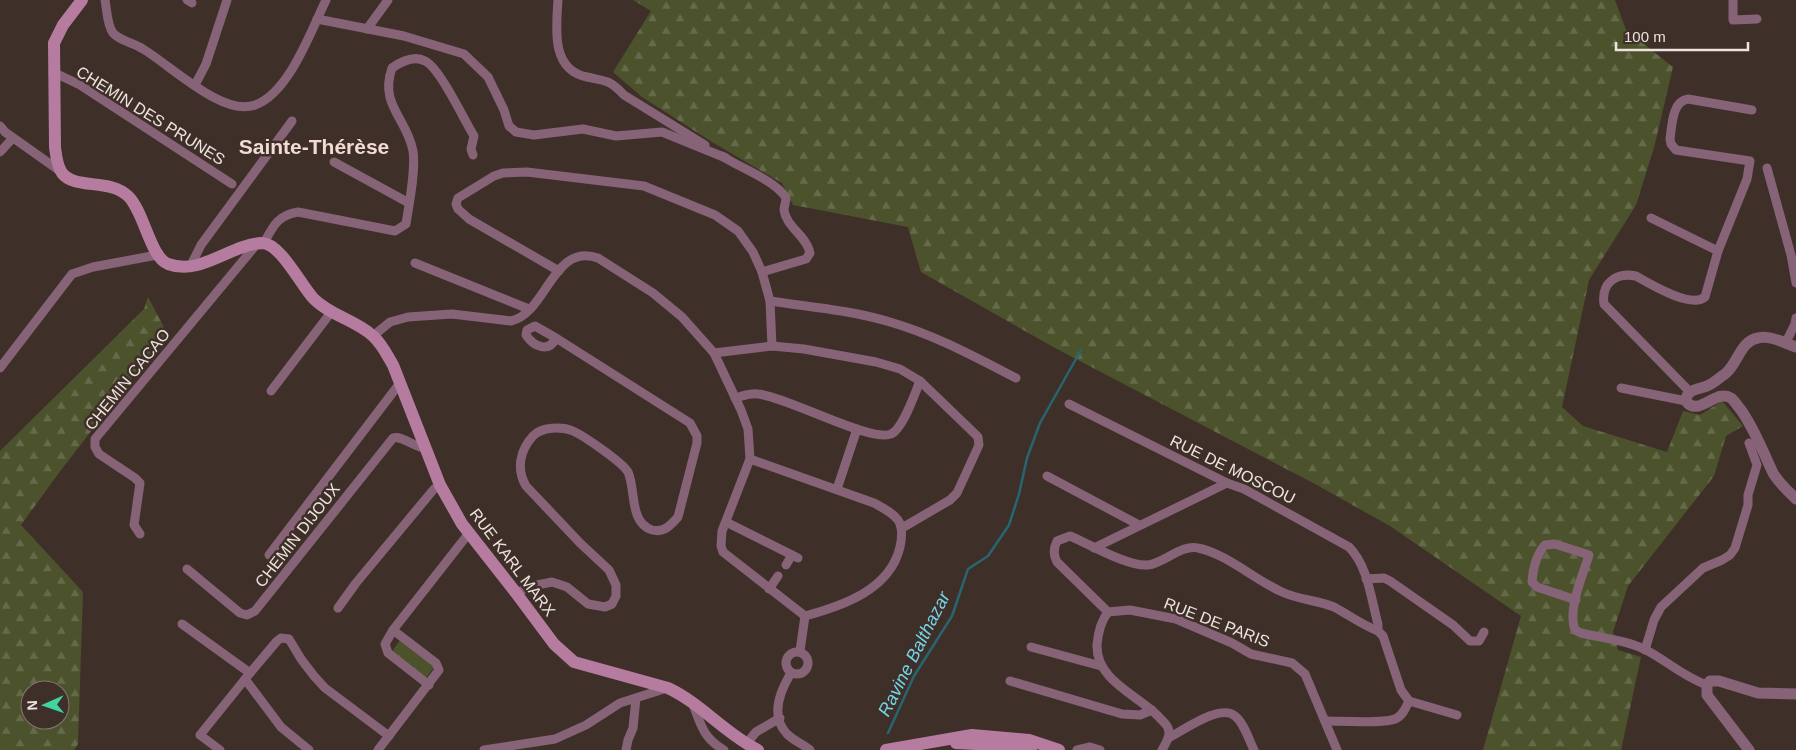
<svg xmlns="http://www.w3.org/2000/svg" width="1796" height="750" viewBox="0 0 1796 750" font-family="Helvetica,sans-serif">
  <style>
    .grass { fill: url(#grass-tufts) }
    .forest { fill: url(#forest-firs); fill-rule: evenodd }
    .lines { fill: none; stroke-linecap: round; stroke-linejoin: round }
    .stream { stroke: #266671; stroke-width: 2.5 }
    .minor { stroke: #876378; stroke-width: 9 }
    .tertiary { stroke: #876378; stroke-width: 11 }
    .secondary { stroke: #b67c9f; stroke-width: 12 }
    .labels { text-anchor: middle; stroke-width: 5; stroke-linejoin: round; paint-order: stroke }
    .street-label { font-size: 16px; fill: #ede3df; stroke: #3f2f29 }
    .water-label { font-size: 18px; font-style: italic; fill: #73d5e8; stroke: #3f2f29 }
    .district-label { font-size: 21px; font-weight: bold; fill: #f1dbd3; stroke: #3f2f29 }
  </style>
  <defs>
    <pattern id="grass-tufts" width="24" height="20" patternUnits="userSpaceOnUse" patternTransform="scale(1.25)"><rect width="24" height="20" fill="#4b522c"/><path d="M3 7l-1-3M5 7V3M7 7l1-3M15 17l-1-3M17 17v-4M19 17l1-3" fill="none" stroke="#656b4a"/></pattern>
    <pattern id="forest-firs" width="22" height="20" patternUnits="userSpaceOnUse" patternTransform="scale(1.25)"><rect width="22" height="20" fill="#4b522c"/><path d="M5 1l3.5 6h-7zM16 11l3.5 6h-7z" fill="#656b4a"/></pattern>
  </defs>
  <rect width="100%" height="100%" fill="#3f2f29"/>
  <path class="grass" d="M400,640L435,666L426,678L391,653Z"/>
  <g class="forest">
    <path d="M633,0H1615L1626,30L1673,67L1654,148L1636,205L1589,280L1562,407L1583,426L1667,452L1683,411L1700,415L1722,401L1743,426L1726,436L1714,476L1628,586L1613,632L1618,650L1641,657L1621,750H1483L1521,616L1390,526L1315,484L1055,348L921,272L908,227L793,205L782,183L712,142L642,97L613,72L651,11Z"/>
    <path d="M148,297L167,333L61,470L21,525L83,592L78,744L74,750H0V451L144,309ZM30,690H60V720H30Z"/>
  </g>
  <g class="lines">
    <path class="stream" d="M888,733L914,676L952,616L968,569L988,556L1009,525L1019,494L1027,458L1040,423L1081,350"/>
    <g class="minor">
      <path d="M105,0C107,10 107,25 113,33C120,41 134,43 143,49C170,65 223,117 255,105C289,93 311,31 326,0"/>
      <path d="M187,0L192,3"/>
      <path d="M558,0C556,29 551,70 587,77C606,81 610,80 624,95L705,145"/>
      <path d="M1733,0V20L1757,19"/>
      <path d="M317,19L404,36L464,54L488,77L504,110L509,126L516,132L534,135L583,129L616,136L662,132L726,158"/>
      <path d="M367,29L388,0"/>
      <path d="M53,72L80,85L232,184"/>
      <path d="M195,85L206,64L227,0"/>
      <path d="M0,126L5,132L60,171"/>
      <path d="M0,152L13,138"/>
      <path d="M722,156C740,168 775,180 786,198C786,202 784,206 784,210C786,227 807,236 810,253L806,259L762,272"/>
      <path d="M334,162L409,203"/>
      <path d="M1767,168L1791,255L1796,283"/>
      <path d="M1651,218L1718,251"/>
      <path d="M264,243C273,226 278,215 298,212L395,231L406,224C409,204 416,170 413,151C407,118 379,105 392,68C402,61 414,55 425,61C440,68 464,120 474,136L471,149L473,155"/>
      <path d="M415,263L529,309"/>
      <path d="M190,267L201,245L292,121"/>
      <path d="M559,271L469,219L458,209L456,204L458,198L494,176L503,173L527,172L644,186L715,215L738,231L753,252L762,272L770,301L772,346"/>
      <path d="M770,301C810,307 851,310 890,322C935,335 975,357 1016,378"/>
      <path d="M373,336L390,322L408,317L452,314L511,321C547,313 553,242 598,258L653,293L682,317L714,353L741,410L748,429L750,459L722,531L721,546L723,552L805,616"/>
      <path d="M1785,344L1795,324L1796,318"/>
      <path d="M714,353L772,346L804,349L876,362L900,369L920,381L973,432L978,437L979,445L957,493L950,500L902,528"/>
      <path d="M0,368L72,274L93,267L157,255"/>
      <path d="M1621,388L1686,401"/>
      <path d="M271,391L332,311"/>
      <path d="M1690,392L1604,304C1601,283 1616,272 1636,276C1650,284 1691,309 1705,297L1718,251L1747,179L1750,161L1676,150L1671,144L1670,139C1672,126 1672,101 1688,99L1752,110"/>
      <path d="M735,398C743,396 750,393 758,394C785,396 871,443 891,434C903,429 915,393 920,381"/>
      <path d="M1069,404L1227,483L1244,489L1349,547C1368,566 1371,599 1378,624V631"/>
      <path d="M750,459L874,503C896,515 906,520 900,547C890,590 842,606 805,616"/>
      <path d="M1047,476L1139,525"/>
      <path d="M837,489L857,429"/>
      <path d="M726,522L798,558"/>
      <path d="M140,534L134,525L140,483L135,478L99,454L95,447V439L256,245"/>
      <path d="M1094,548L1227,483"/>
      <path d="M269,555L400,383"/>
      <path d="M786,565L792,555"/>
      <path d="M187,569L240,613L247,615L255,611L393,438C403,435 414,448 426,448"/>
      <path d="M1366,579L1384,578L1390,581L1453,625L1470,641H1479L1484,632"/>
      <path d="M769,589L778,576"/>
      <path d="M516,593L532,586L552,582L567,587L588,604L605,607L612,604L616,596V585L609,570L580,543L526,486C516,469 520,450 533,436C541,427 562,426 573,431C584,436 622,462 628,472C636,489 629,523 652,530C664,533 671,525 678,517L697,443V436L690,423L556,338L535,326L527,330L526,335C534,347 549,353 556,338"/>
      <path d="M1576,600L1537,587L1532,582C1533,569 1536,555 1545,545L1555,544L1589,555C1583,575 1567,610 1575,630L1581,633C1602,638 1626,640 1646,650C1667,661 1684,677 1707,685"/>
      <path d="M338,608L356,583L434,489L440,485"/>
      <path d="M1108,612L1057,562C1053,555 1053,549 1057,541L1070,536C1089,544 1128,567 1148,565C1164,563 1182,544 1198,548C1227,554 1255,580 1282,592C1299,600 1317,600 1334,607C1349,615 1362,625 1378,631L1383,636L1401,690L1409,701L1457,715"/>
      <path d="M1108,612L1130,610L1176,619L1232,643L1251,654L1292,663L1305,674L1337,750"/>
      <path d="M1108,612C1101,621 1098,633 1097,645C1096,680 1136,694 1158,716C1161,720 1166,723 1168,728C1171,736 1166,743 1162,750"/>
      <path d="M182,624L250,673L277,641L281,638L289,639L301,659L314,676L325,688L389,736"/>
      <path d="M1031,647L1101,666"/>
      <path d="M1645,650L1654,620L1661,607L1703,568L1722,560L1730,555L1735,548L1748,505V495L1757,465L1749,443"/>
      <path d="M800,651L805,616"/>
      <circle cx="797" cy="663" r="11"/>
      <path d="M791,673C780,691 770,716 787,734C794,741 803,744 810,750"/>
      <path d="M245,679L281,727L309,750"/>
      <path d="M1010,681L1122,714L1140,715L1152,710"/>
      <path d="M429,685L388,653L385,644L393,630L469,533"/>
      <path d="M692,702C701,724 702,737 724,750"/>
      <path d="M1325,721C1340,721 1383,724 1395,719C1403,716 1406,707 1409,701"/>
      <path d="M1168,738C1183,731 1220,703 1235,716C1244,723 1249,740 1254,750"/>
      <path d="M746,744L756,732L780,718"/>
      <path d="M220,750L200,735L250,673"/>
      <path d="M378,750L439,670L436,663L393,630"/>
      <path d="M484,750L555,739L586,725L620,703L667,688"/>
      <path d="M626,750L628,740L633,728L636,698"/>
      <path d="M1077,750L1090,747L1100,750"/>
    </g>
    <g class="tertiary">
      <path d="M1796,347C1785,343 1770,335 1758,338C1740,341 1738,364 1725,374C1720,377 1715,382 1709,385C1700,390 1686,388 1686,401C1698,418 1716,388 1731,398C1735,401 1738,407 1741,410C1755,430 1763,452 1773,473C1779,483 1788,491 1796,499"/>
      <path d="M1749,750L1707,695V685L1710,681H1719L1758,693L1796,694"/>
    </g>
    <g class="secondary">
      <path d="M82,0L63,25L54,43L55,147C56,155 57,166 62,173C75,190 109,178 128,196C144,211 150,257 168,264C201,276 229,245 262,243C280,243 301,285 313,298C329,315 356,320 373,336C382,344 387,355 393,365L440,485L462,524L516,593L554,644L574,662L668,688C702,704 724,733 758,750"/>
      <path d="M956,743L995,745L1031,750"/>
      <path d="M886,750L972,735L1029,740L1059,750"/>
    </g>
  </g>
  <g class="labels">
    <g class="street-label">
      <text transform="translate(151 115) rotate(32)" y="6">CHEMIN DES PRUNES</text>
      <text transform="translate(127 379) rotate(-51)" y="6">CHEMIN CACAO</text>
      <text transform="translate(1233 469) rotate(26)" y="6">RUE DE MOSCOU</text>
      <text transform="translate(297 535) rotate(-52)" y="6">CHEMIN DIJOUX</text>
      <text transform="translate(513 562) rotate(53)" y="6">RUE KARL MARX</text>
      <text transform="translate(1217 622) rotate(21)" y="6">RUE DE PARIS</text>
    </g>
    <g class="water-label">
      <text transform="translate(914 654) rotate(-63)" y="6">Ravine Balthazar</text>
    </g>
    <g class="district-label">
      <text x="314" y="154">Sainte-Thérèse</text>
    </g>
  </g>
  <g transform="translate(45 705) rotate(268)"><circle r="24" fill="#3f2f29" stroke="#857772"/>
  <path d="M0-4L9 19L0 12L-9 19Z" fill="#3fd4a2"/>
  <text y="-8" font-size="14" font-weight="bold" text-anchor="middle" fill="#ede3df">N</text>
  </g>
  <path d="M1616 42v8h132v-8" fill="none" stroke="#ede3df" stroke-width="2.5"/>
  <text x="1624" y="42" font-size="15" fill="#ede3df" stroke="#3f2f29" stroke-width="4" paint-order="stroke">100 m</text>
</svg>
